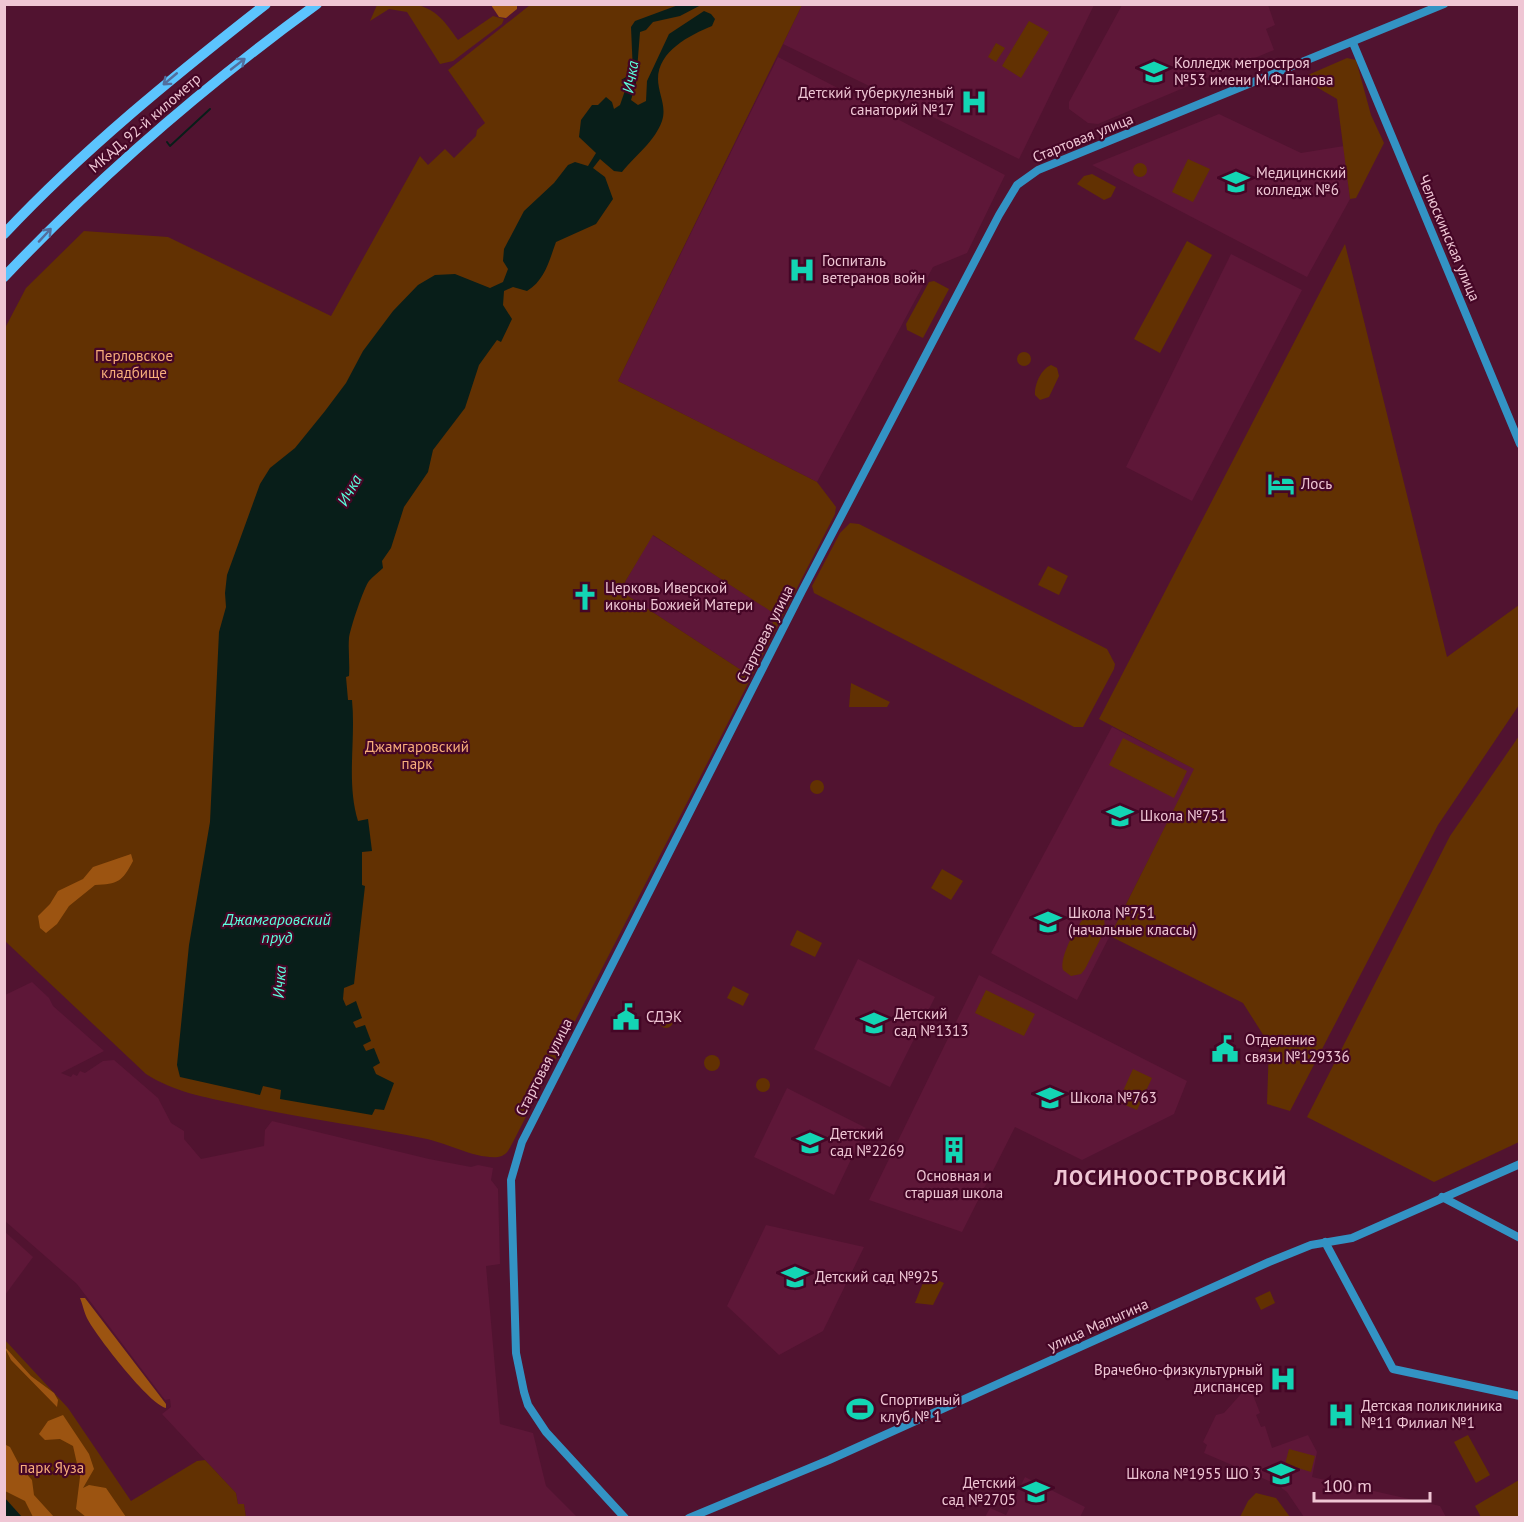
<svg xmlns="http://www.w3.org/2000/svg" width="1524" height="1522" viewBox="0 0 1524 1522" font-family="'PT Sans',sans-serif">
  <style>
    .built { fill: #5e1738 }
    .green { fill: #623102; fill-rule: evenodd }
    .forest { fill: #9c5411 }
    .water { fill: #081e19 }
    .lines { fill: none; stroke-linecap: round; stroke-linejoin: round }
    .stream { stroke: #081e19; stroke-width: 2 }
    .secondary { stroke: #3393c4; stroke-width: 8 }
    .highway { stroke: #5cc4fe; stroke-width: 10 }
    .oneway { stroke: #526e9d }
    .labels { text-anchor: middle; stroke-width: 4.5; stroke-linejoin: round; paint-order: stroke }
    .poi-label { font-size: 15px; fill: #efc6d4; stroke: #450626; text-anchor: start }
    .street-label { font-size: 15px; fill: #efc6d4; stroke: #450626 }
    .park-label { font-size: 15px; fill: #f7ae7b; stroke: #450626 }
    .water-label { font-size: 16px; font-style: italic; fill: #5bffdc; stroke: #450626 }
    .district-label { font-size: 21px; font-weight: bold; letter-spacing: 1.5px; fill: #efc6d4; stroke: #450626 }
  </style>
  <rect width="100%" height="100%" fill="#511330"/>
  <g class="built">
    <path d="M802,5H1094L1019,159L783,44Z"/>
    <path d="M1122,5H1268L1275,25L1266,29L1274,50L1098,124L1088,123L1069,109V102Z"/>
    <path d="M778,57L1005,175L967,253L933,267L817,482L618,381Z"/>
    <path d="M1219,114L1301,153L1344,146L1350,199L1307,277L1092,165Z"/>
    <path d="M1231,254L1302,290L1192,501L1126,467Z"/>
    <path d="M652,535L776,614L773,622L750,663L741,670L625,594L629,587L625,582Z"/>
    <path d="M1112,727L1195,769L1077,1000L991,953Z"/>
    <path d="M858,959L935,997L890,1087L814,1049Z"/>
    <path d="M979,975L1187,1081L1174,1114L1082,1160L1015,1127L962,1232L869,1200Z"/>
    <path d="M32,982L49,998L53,1006L104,1051L61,1073L71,1077L73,1074L77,1076L80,1071L85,1073L103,1061L114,1060L158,1098L171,1123L184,1131V1139L201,1159L264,1146L265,1130L272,1121L429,1159L471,1167L478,1165L493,1168L491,1180L498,1189L500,1264L486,1266L500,1424L533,1433L546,1486L577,1517H246L244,1504H238L236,1493L162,1414L171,1407L170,1399L165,1400L77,1284L5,1221V995Z"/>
    <path d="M787,1088L866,1128L834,1195L754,1157Z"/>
    <path d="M766,1225L864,1247L823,1331L779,1355L727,1306Z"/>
    <path d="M4,1231L33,1257L5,1295H4Z"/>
    <path d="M1249,1385L1260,1413L1256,1415L1261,1427L1265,1426L1272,1448L1308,1435L1317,1452L1312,1477L1440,1506L1446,1517H1304L1287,1492L1276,1484L1204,1453L1207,1445L1203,1442L1216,1415L1224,1413Z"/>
    <path d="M1025,1477L1085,1507L1080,1517H985L990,1508L1006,1515Z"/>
  </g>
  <g class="green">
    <path d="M414,4C437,9 445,22 458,40L493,16L504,19L502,24L453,61L440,64L407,12L389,9L370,21L377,5Z"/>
    <path d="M530,5H802L618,381L817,482L836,507L835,514L513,1142C509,1149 507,1156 498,1157C476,1159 449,1144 427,1139C364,1126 300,1118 237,1104C204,1097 174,1092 146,1074L5,941L4,330L26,288L84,231L168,237L331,316L420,156L428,165L445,149L454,158L476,136L477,130L485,123L448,70ZM653,535L775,614L771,620L773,623L750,663L741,670L625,594L629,587L625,582Z"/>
    <path d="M1029,21L1049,32L1021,78L1002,66Z"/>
    <path d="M996,43L1005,48L996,62L988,57Z"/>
    <path d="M1347,58L1356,60L1371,115L1384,143L1356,198L1350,199L1337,99L1301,78Z"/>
    <path d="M1188,159L1210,169L1193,202L1172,192Z"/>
    <circle cx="1140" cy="170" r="7"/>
    <path d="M1092,174L1116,187L1111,197L1104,200L1077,184L1084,176Z"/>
    <path d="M1187,241L1212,255L1160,353L1134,339Z"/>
    <path d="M1345,244L1447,657L1519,605V705L1438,825L1290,1111L1267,1104L1269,1044L1243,1003L1110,936L1194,769L1099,719Z"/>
    <path d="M934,281L949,289L923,338L907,330L906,324L929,282Z"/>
    <circle cx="1024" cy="359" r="7"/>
    <path d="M1051,365L1057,368L1059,376L1049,397L1040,400L1035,395C1034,385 1041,369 1051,365Z"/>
    <path d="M850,523L859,524L1107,649L1115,664L1114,669L1083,727H1074L814,593L812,586L840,533Z"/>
    <path d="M1048,566L1068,576L1059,595L1038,585Z"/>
    <path d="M851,683L890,702L887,707H849Z"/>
    <path d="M1519,736V1142L1434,1182L1307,1117L1450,836Z"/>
    <path d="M1123,738L1187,771L1174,798L1109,765Z"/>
    <circle cx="817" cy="787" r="7"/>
    <path d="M942,869L963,881L951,900L931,888Z"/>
    <path d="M1091,912L1104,917L1105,930L1085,969L1081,974L1071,976L1063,970C1058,958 1080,917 1091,912Z"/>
    <path d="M797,930L822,943L815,957L790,945Z"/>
    <path d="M733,986L749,994L743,1006L727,998Z"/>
    <path d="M986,990L1035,1014L1024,1036L975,1013Z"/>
    <circle cx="666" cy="1021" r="7"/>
    <circle cx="712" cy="1063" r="8"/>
    <path d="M1133,1069L1152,1078L1137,1110L1118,1102Z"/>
    <circle cx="763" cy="1085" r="7"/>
    <path d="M926,1275L944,1283L933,1305L915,1303Z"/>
    <path d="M1270,1291L1275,1303L1261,1310L1255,1298Z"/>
    <path d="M4,1339L68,1408L131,1501L197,1461L205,1460L236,1493L238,1504H244L246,1517H5Z"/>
    <path d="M1468,1435L1490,1475L1476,1483L1454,1442Z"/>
    <path d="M1289,1449L1315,1456L1311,1472L1285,1464Z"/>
    <path d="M1519,1480V1517H1481L1475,1506Z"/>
    <path d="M1256,1493L1276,1498L1290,1517H1240L1248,1501Z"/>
  </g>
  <g class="forest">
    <path d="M491,5H517V9L506,18L499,17Z"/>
    <path d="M131,854L133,861C122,882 118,884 95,885L69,906L57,924L46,933L40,928L38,916L50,904L58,891L83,879L93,867Z"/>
    <path d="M80,1298H85L166,1404V1408C149,1404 98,1338 88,1320C84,1313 83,1305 80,1298Z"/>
    <path d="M4,1346L31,1376L54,1393L58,1400L57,1407L11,1360Z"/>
    <path d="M63,1415L89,1454L94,1469L83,1488L89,1485L106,1488L126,1517H86L76,1509L80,1477L73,1446L60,1439L45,1440L39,1434L48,1421Z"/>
    <path d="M4,1444L10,1447L21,1468L32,1480L34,1495L54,1517H33L25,1501L5,1491Z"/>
  </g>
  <g class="water">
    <path d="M681,4L701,5L680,16L653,22L646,30L640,32L636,83L631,100L638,105L646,101L647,81L669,34L704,11L711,14L715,19L712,26C690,35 658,51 658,79C658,93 667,106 662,121C655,141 635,156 622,172L614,171L600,159L593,168L605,177L613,199L596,224L556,242C549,261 545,280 527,291L513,287L504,291L503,305L512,319L501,342L497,340L479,365L465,408L433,450L428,472L404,507L391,548L382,561L383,568C379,572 373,576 369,581C364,587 350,629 349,638C348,651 350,663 349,676L346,677L348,700H352C356,741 346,781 358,821L368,819L372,851L362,852V885L365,886L354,984L344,988L343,999L346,1006L356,1001L362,1018L353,1022L356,1028L365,1025L371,1041L363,1045L366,1051L374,1048L380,1063L373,1067L376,1074L394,1083L384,1110L375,1109L372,1115L280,1099L281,1090L263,1086L260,1095L180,1077L177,1065L189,945L210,822L219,632L226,607L225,593L227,575L260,484L270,468L295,448L325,411L346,383L363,351L393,311L418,285L435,275L455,274L490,288L503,282L508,269L503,261L504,249L524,211L554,183L568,165L575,162L588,166L596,153L579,137L581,120L592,105H598L606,97L612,102L614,109L620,105L628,82L621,80L633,73L631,27L635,21Z"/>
    <path d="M4,1497L22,1517L5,1516Z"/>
  </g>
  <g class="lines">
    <path class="stream" d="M167,142L170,146L210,109"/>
    <g class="secondary">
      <path d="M1353,43L1520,444"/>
      <path d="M1442,1197L1520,1238"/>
      <path d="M1325,1242L1393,1369L1520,1396"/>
      <path d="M625,1518L546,1432L528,1405L524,1392L516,1353L511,1180L522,1142L802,591L999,215L1017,185L1038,170L1444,4"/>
      <path d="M689,1518L829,1460L1269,1262L1311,1245L1352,1238L1520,1164"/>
    </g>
    <g class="highway">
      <path d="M4,234C84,149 174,76 266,4"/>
      <path d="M4,277C100,176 204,86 317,4"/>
    </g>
  </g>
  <defs><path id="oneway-shaft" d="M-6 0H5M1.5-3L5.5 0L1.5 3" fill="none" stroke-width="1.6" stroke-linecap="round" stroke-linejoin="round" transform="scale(1.5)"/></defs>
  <g class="oneway">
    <use href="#oneway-shaft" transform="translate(238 64) rotate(-38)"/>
    <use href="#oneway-shaft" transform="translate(170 79) rotate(140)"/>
    <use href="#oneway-shaft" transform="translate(45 235) rotate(-47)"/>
  </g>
  <defs>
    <symbol id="university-bare" viewBox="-9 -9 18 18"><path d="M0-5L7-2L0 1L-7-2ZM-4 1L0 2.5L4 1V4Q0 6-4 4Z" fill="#13d5b4" stroke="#450626" stroke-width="2.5" paint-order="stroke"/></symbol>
    <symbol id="hospital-bare" viewBox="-9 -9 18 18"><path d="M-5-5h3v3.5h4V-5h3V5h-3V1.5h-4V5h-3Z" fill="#13d5b4" stroke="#450626" stroke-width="2.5" paint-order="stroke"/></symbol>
    <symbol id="hotel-bare" viewBox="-9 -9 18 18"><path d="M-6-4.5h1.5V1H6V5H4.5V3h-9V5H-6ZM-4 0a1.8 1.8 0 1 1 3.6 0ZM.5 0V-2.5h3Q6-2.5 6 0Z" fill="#13d5b4" stroke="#450626" stroke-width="2.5" paint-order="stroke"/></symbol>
    <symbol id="church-bare" viewBox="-9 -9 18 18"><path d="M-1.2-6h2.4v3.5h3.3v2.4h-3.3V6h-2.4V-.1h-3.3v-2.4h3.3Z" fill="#13d5b4" stroke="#450626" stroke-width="2.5" paint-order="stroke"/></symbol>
    <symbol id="school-bare" viewBox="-9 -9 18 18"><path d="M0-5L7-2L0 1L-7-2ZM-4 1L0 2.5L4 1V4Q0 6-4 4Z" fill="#13d5b4" stroke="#450626" stroke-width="2.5" paint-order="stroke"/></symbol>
    <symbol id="civic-bare" viewBox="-9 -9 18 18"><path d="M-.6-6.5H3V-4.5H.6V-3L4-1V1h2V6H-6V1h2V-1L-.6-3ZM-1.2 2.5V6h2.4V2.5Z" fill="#13d5b4" stroke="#450626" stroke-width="2.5" paint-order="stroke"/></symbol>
    <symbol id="building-bare" viewBox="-9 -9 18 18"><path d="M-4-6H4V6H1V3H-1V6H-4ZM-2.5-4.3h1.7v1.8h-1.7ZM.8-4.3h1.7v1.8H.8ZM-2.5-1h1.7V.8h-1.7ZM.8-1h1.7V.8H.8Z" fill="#13d5b4" stroke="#450626" stroke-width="2.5" paint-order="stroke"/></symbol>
    <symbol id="stadium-bare" viewBox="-9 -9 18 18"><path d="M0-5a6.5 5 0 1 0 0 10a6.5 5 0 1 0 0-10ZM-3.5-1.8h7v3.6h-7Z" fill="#13d5b4" stroke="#450626" stroke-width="2.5" paint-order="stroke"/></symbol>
  </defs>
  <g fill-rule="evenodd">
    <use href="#university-bare" x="1135" y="53" width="38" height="38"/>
    <use href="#hospital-bare" x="955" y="83" width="38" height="38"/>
    <use href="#university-bare" x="1217" y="163" width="38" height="38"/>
    <use href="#hospital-bare" x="783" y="251" width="38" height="38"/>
    <use href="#hotel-bare" x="1262" y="465" width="38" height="38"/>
    <use href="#church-bare" x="566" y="578" width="38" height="38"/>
    <use href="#school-bare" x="1101" y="797" width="38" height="38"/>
    <use href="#school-bare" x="1029" y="903" width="38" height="38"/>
    <use href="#civic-bare" x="607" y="998" width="38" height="38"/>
    <use href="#school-bare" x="855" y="1004" width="38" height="38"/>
    <use href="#civic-bare" x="1206" y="1030" width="38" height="38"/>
    <use href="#school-bare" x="1031" y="1079" width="38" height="38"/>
    <use href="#school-bare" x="791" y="1124" width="38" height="38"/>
    <use href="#building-bare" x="935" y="1131" width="38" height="38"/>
    <use href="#school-bare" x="776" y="1258" width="38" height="38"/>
    <use href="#hospital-bare" x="1264" y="1360" width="38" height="38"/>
    <use href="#stadium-bare" x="841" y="1390" width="38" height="38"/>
    <use href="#hospital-bare" x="1322" y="1396" width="38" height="38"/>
    <use href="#school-bare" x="1262" y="1455" width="38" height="38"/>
    <use href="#school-bare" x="1017" y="1473" width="38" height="38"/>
  </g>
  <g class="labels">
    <g class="poi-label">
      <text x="1174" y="68">Колледж метростроя<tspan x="1174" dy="17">№53 имени М.Ф.Панова</tspan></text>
      <text x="954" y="98" text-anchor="end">Детский туберкулезный<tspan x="954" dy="17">санаторий №17</tspan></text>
      <text x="1256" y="178">Медицинский<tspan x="1256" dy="17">колледж №6</tspan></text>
      <text x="822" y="266">Госпиталь<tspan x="822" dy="17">ветеранов войн</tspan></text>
      <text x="1301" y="489">Лось</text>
      <text x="605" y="593">Церковь Иверской<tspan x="605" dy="17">иконы Божией Матери</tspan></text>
      <text x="1140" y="821">Школа №751</text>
      <text x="1068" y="918">Школа №751<tspan x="1068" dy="17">(начальные классы)</tspan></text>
      <text x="894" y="1019">Детский<tspan x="894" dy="17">сад №1313</tspan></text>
      <text x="646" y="1022">СДЭК</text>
      <text x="1245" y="1045">Отделение<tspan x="1245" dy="17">связи №129336</tspan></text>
      <text x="1070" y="1103">Школа №763</text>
      <text x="830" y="1139">Детский<tspan x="830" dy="17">сад №2269</tspan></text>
      <text x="954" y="1181" text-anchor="middle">Основная и<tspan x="954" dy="17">старшая школа</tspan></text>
      <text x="815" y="1282">Детский сад №925</text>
      <text x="1263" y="1375" text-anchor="end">Врачебно-физкультурный<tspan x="1263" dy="17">диспансер</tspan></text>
      <text x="880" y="1405">Спортивный<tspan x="880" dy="17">клуб № 1</tspan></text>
      <text x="1361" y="1411">Детская поликлиника<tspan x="1361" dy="17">№11 Филиал №1</tspan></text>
      <text x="1261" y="1479" text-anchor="end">Школа №1955 ШО 3</text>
      <text x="1016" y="1488" text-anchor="end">Детский<tspan x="1016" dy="17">сад №2705</tspan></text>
    </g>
    <g class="street-label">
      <text transform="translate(145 123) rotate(-41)" y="5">МКАД, 92-й километр</text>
      <text transform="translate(1083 138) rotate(-22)" y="5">Стартовая улица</text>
      <text transform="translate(1449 238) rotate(67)" y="5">Челюскинская улица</text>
      <text transform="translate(765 634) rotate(-63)" y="5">Стартовая улица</text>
      <text transform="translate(544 1067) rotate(-63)" y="5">Стартовая улица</text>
      <text transform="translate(1098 1325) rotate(-24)" y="5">улица Малыгина</text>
    </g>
    <g class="park-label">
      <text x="134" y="361">Перловское<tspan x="134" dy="17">кладбище</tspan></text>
      <text x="417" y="752">Джамгаровский<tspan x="417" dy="17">парк</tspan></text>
      <text x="52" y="1473">парк Яуза</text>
    </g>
    <g class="water-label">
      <text transform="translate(630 77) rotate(-81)" y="6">Ичка</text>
      <text transform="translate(349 490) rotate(-61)" y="6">Ичка</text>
      <text x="277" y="925">Джамгаровский<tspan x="277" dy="18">пруд</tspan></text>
      <text transform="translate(279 982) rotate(-86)" y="6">Ичка</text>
    </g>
    <g class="district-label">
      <text x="1171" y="1185">ЛОСИНООСТРОВСКИЙ</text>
    </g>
  </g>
  <rect width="1524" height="1522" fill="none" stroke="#efc6d4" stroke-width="12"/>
  <path d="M1314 1492v9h116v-9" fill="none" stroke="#efc6d4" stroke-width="3"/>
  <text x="1323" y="1492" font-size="18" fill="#efc6d4" stroke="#450626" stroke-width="4.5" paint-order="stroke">100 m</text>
</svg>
